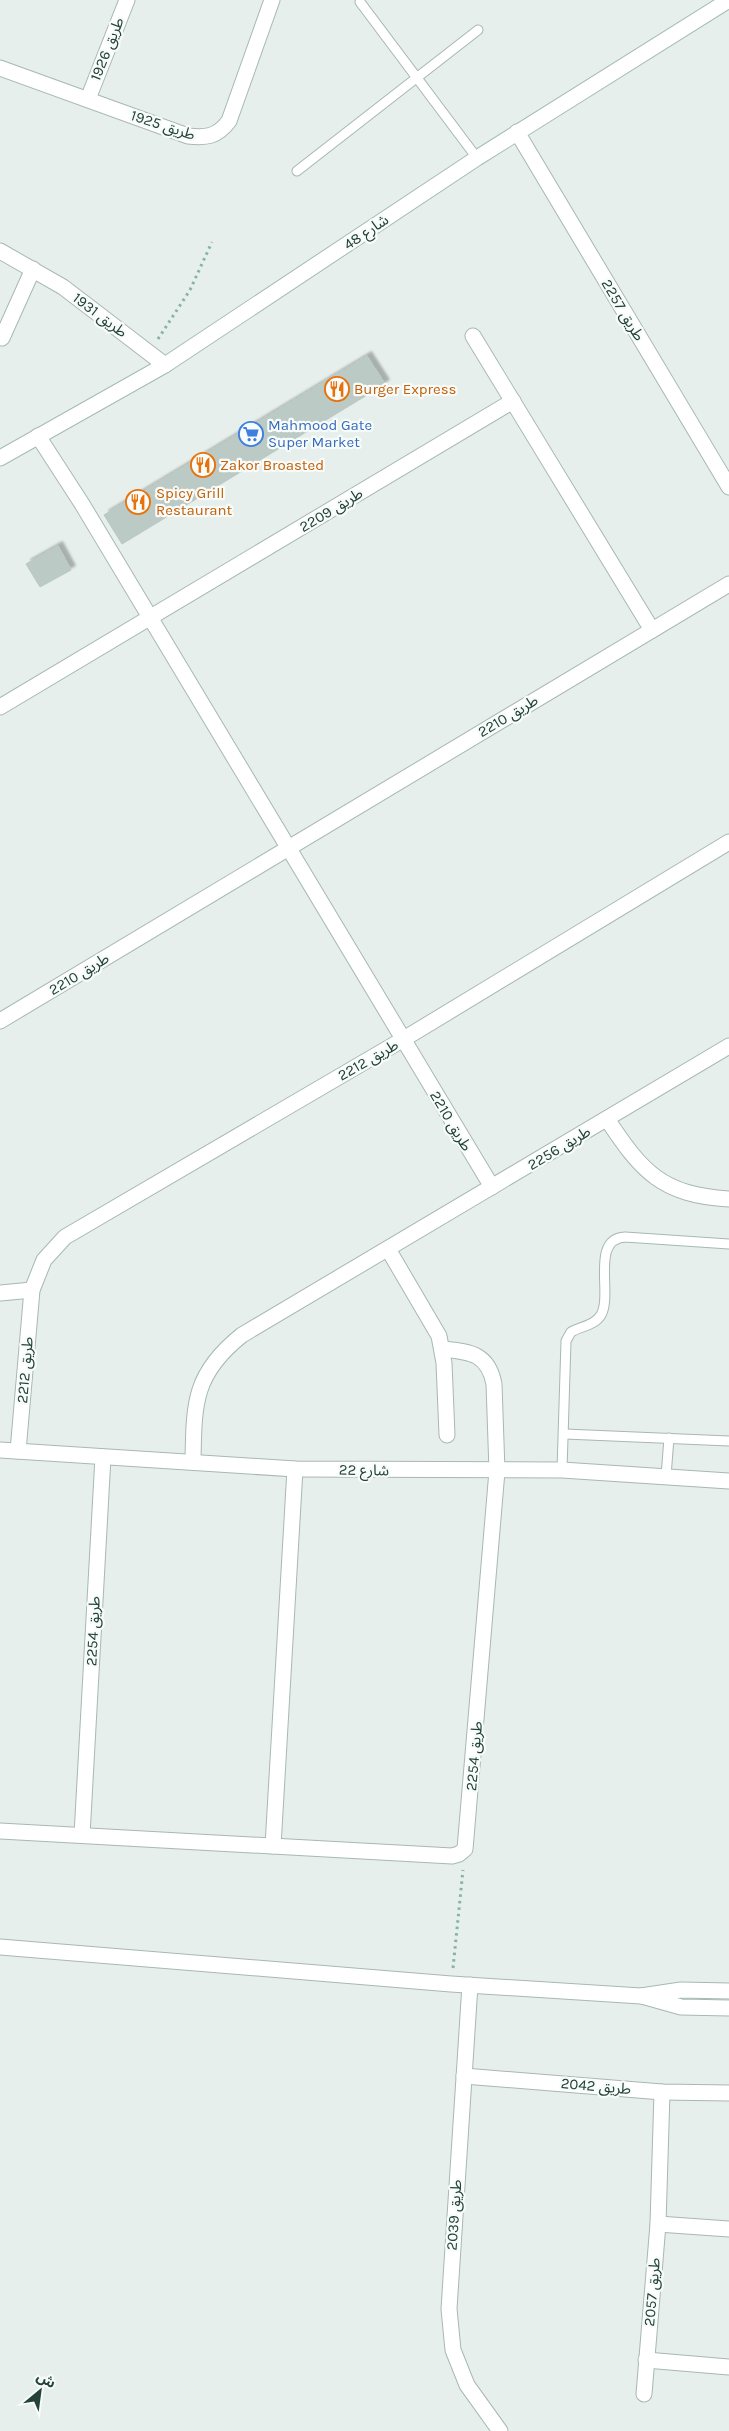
<svg xmlns="http://www.w3.org/2000/svg" width="729" height="2431" viewBox="0 0 729 2431" font-family="Karla,'Noto Sans Arabic',sans-serif">
  <style>
    .building { fill: #bbcac4; stroke: #b8c9c2; filter: url(#shadow) }
    .lines { fill: none; stroke-linecap: round; stroke-linejoin: round }
    .lane-casing { stroke: #a8b8b2; stroke-width: 11 }
    .street-casing { stroke: #a8b8b2; stroke-width: 17 }
    .secondary-casing { stroke: #a4bbb3; stroke-width: 17 }
    .path { stroke: #86b3a5; stroke-width: 3; stroke-dasharray: 2.5 4; stroke-linecap: butt }
    .lane { stroke: #fff; stroke-width: 9 }
    .street { stroke: #fff; stroke-width: 15 }
    .secondary { stroke: #fff; stroke-width: 15 }
    .labels { text-anchor: middle; stroke-width: 4.5; stroke-linejoin: round; paint-order: stroke }
    .street-label { font-size: 15px; fill: #24423a; stroke: #f7fbf9 }
    .food-label { font-size: 15px; fill: #c56008; stroke: #f7fbf9; text-anchor: start }
    .shop-label { font-size: 15px; fill: #366cbe; stroke: #f7fbf9; text-anchor: start }
  </style>
  <defs>
    <filter id="shadow"><feDropShadow dx="4.5" dy="-4.5" stdDeviation="1" flood-color="#0004"/></filter>
  </defs>
  <rect width="100%" height="100%" fill="#e6efeb"/>
  <g class="building">
    <path d="M367,356L385,384L122,544L104,515Z"/>
    <path d="M58,546L71,570L40,587L26,564Z"/>
  </g>
  <g class="lines">
    <defs>
      <g id="lane">
        <path d="M360,2L477,158"/>
        <path d="M297,171L478,30"/>
        <path d="M565,1434L729,1441"/>
        <path d="M562,1470L566,1341L571,1332C581,1326 594,1326 601,1315C613,1294 590,1239 625,1237L729,1244"/>
        <path d="M666,1476L669,1438"/>
      </g>
      <g id="street">
        <path d="M0,68L188,136C206,138 217,137 229,121L272,0"/>
        <path d="M88,99L127,0"/>
        <path d="M517,132L729,487"/>
        <path d="M0,251L63,287L165,365"/>
        <path d="M473,336L652,630"/>
        <path d="M2,338L33,269"/>
        <path d="M38,436L82,504L492,1187"/>
        <path d="M0,707L513,401"/>
        <path d="M0,1021L729,584"/>
        <path d="M607,1119C642,1172 662,1195 729,1199"/>
        <path d="M388,1249L439,1336L444,1363L447,1435"/>
        <path d="M0,1293L32,1290"/>
        <path d="M0,1450L295,1469L562,1470L729,1481"/>
        <path d="M18,1451L32,1290L44,1260L65,1237L402,1040L729,842"/>
        <path d="M193,1462C194,1404 193,1374 242,1335L729,1046"/>
        <path d="M0,1831L452,1856L459,1854L465,1849L497,1471L494,1384C488,1353 470,1352 443,1349"/>
        <path d="M82,1835L103,1457"/>
        <path d="M273,1846L295,1469"/>
        <path d="M0,1947L451,1984L641,1996L681,1990L729,1991"/>
        <path d="M470,1985L449,2309L453,2350L467,2385L500,2431"/>
        <path d="M642,1996L681,2007L729,2008"/>
        <path d="M464,2076L662,2092L729,2093"/>
        <path d="M658,2224L729,2229"/>
        <path d="M646,2360L729,2367"/>
        <path d="M644,2394L658,2224L662,2092"/>
      </g>
      <path id="secondary" d="M0,458L165,365L477,158L729,0"/>
    </defs>
    <use href="#lane" class="lane-casing"/>
    <use href="#street" class="street-casing"/>
    <use href="#secondary" class="secondary-casing"/>
    <g class="path">
      <path d="M158,339L190,290L212,242"/>
      <path d="M453,1968L463,1870"/>
    </g>
    <use href="#lane" class="lane"/>
    <use href="#street" class="street"/>
    <use href="#secondary" class="secondary"/>
  </g>
  <defs>
    <symbol id="restaurant-ring" viewBox="-11 -11 22 22"><circle r="9.5" fill="#f7fbf9" stroke="#e8710a" stroke-width="1.5"/><path d="M-5-6h1v4h1v-4h1v4h1v-4h1v5L-1.5 .5V6h-2V.5L-5-1ZM5-6V6H3V1.5H1.5Q1.5-4 5-6Z" fill="#e8710a"/></symbol>
    <symbol id="supermarket-ring" viewBox="-11 -11 22 22"><circle r="9.5" fill="#f7fbf9" stroke="#3f7fe0" stroke-width="1.5"/><path d="M-6-5.5h2.5l.6 2H6L4.5 2H-2.5L-4.4-4H-6ZM-1.5 3.2a1.3 1.3 0 1 0 .1 0ZM3 3.2a1.3 1.3 0 1 0 .1 0Z" fill="#3f7fe0"/></symbol>
  </defs>
  <g fill-rule="evenodd">
    <use href="#restaurant-ring" x="323" y="375" width="28" height="28"/>
    <use href="#supermarket-ring" x="237" y="420" width="28" height="28"/>
    <use href="#restaurant-ring" x="189" y="451" width="28" height="28"/>
    <use href="#restaurant-ring" x="124" y="488" width="28" height="28"/>
  </g>
  <g class="labels">
    <g class="street-label">
      <text transform="translate(107 49) rotate(-68)" y="5">طريق 1926</text>
      <text transform="translate(163 125) rotate(18)" y="5">طريق 1925</text>
      <text transform="translate(366 232) rotate(-34)" y="5">شارع 48</text>
      <text transform="translate(623 310) rotate(59)" y="5">طريق 2257</text>
      <text transform="translate(100 315) rotate(37)" y="5">طريق 1931</text>
      <text transform="translate(331 510) rotate(-31)" y="5">طريق 2209</text>
      <text transform="translate(508 716) rotate(-31)" y="5">طريق 2210</text>
      <text transform="translate(79 974) rotate(-31)" y="5">طريق 2210</text>
      <text transform="translate(368 1060) rotate(-30)" y="5">طريق 2212</text>
      <text transform="translate(451 1121) rotate(59)" y="5">طريق 2210</text>
      <text transform="translate(559 1148) rotate(-31)" y="5">طريق 2256</text>
      <text transform="translate(25 1370) rotate(-85)" y="5">طريق 2212</text>
      <text transform="translate(364 1470) rotate(1)" y="5">شارع 22</text>
      <text transform="translate(93 1631) rotate(-87)" y="5">طريق 2254</text>
      <text transform="translate(474 1756) rotate(-85)" y="5">طريق 2254</text>
      <text transform="translate(596 2086) rotate(5)" y="5">طريق 2042</text>
      <text transform="translate(454 2215) rotate(-86)" y="5">طريق 2039</text>
      <text transform="translate(652 2292) rotate(-85)" y="5">طريق 2057</text>
    </g>
    <g class="food-label">
      <text x="354" y="394">Burger Express</text>
      <text x="220" y="470">Zakor Broasted</text>
      <text x="156" y="498">Spicy Grill<tspan x="156" dy="17">Restaurant</tspan></text>
    </g>
    <g class="shop-label">
      <text x="268" y="430">Mahmood Gate<tspan x="268" dy="17">Super Market</tspan></text>
    </g>
  </g>
  <g transform="translate(40 2391) rotate(29)" stroke="#f7fbf9" stroke-width="4" paint-order="stroke">
  <path d="M0-4L9 19L0 12L-9 19Z" fill="#24423a"/>
  <text y="-8" font-size="14" font-weight="bold" text-anchor="middle" fill="#24423a">ش</text>
  </g>
</svg>
